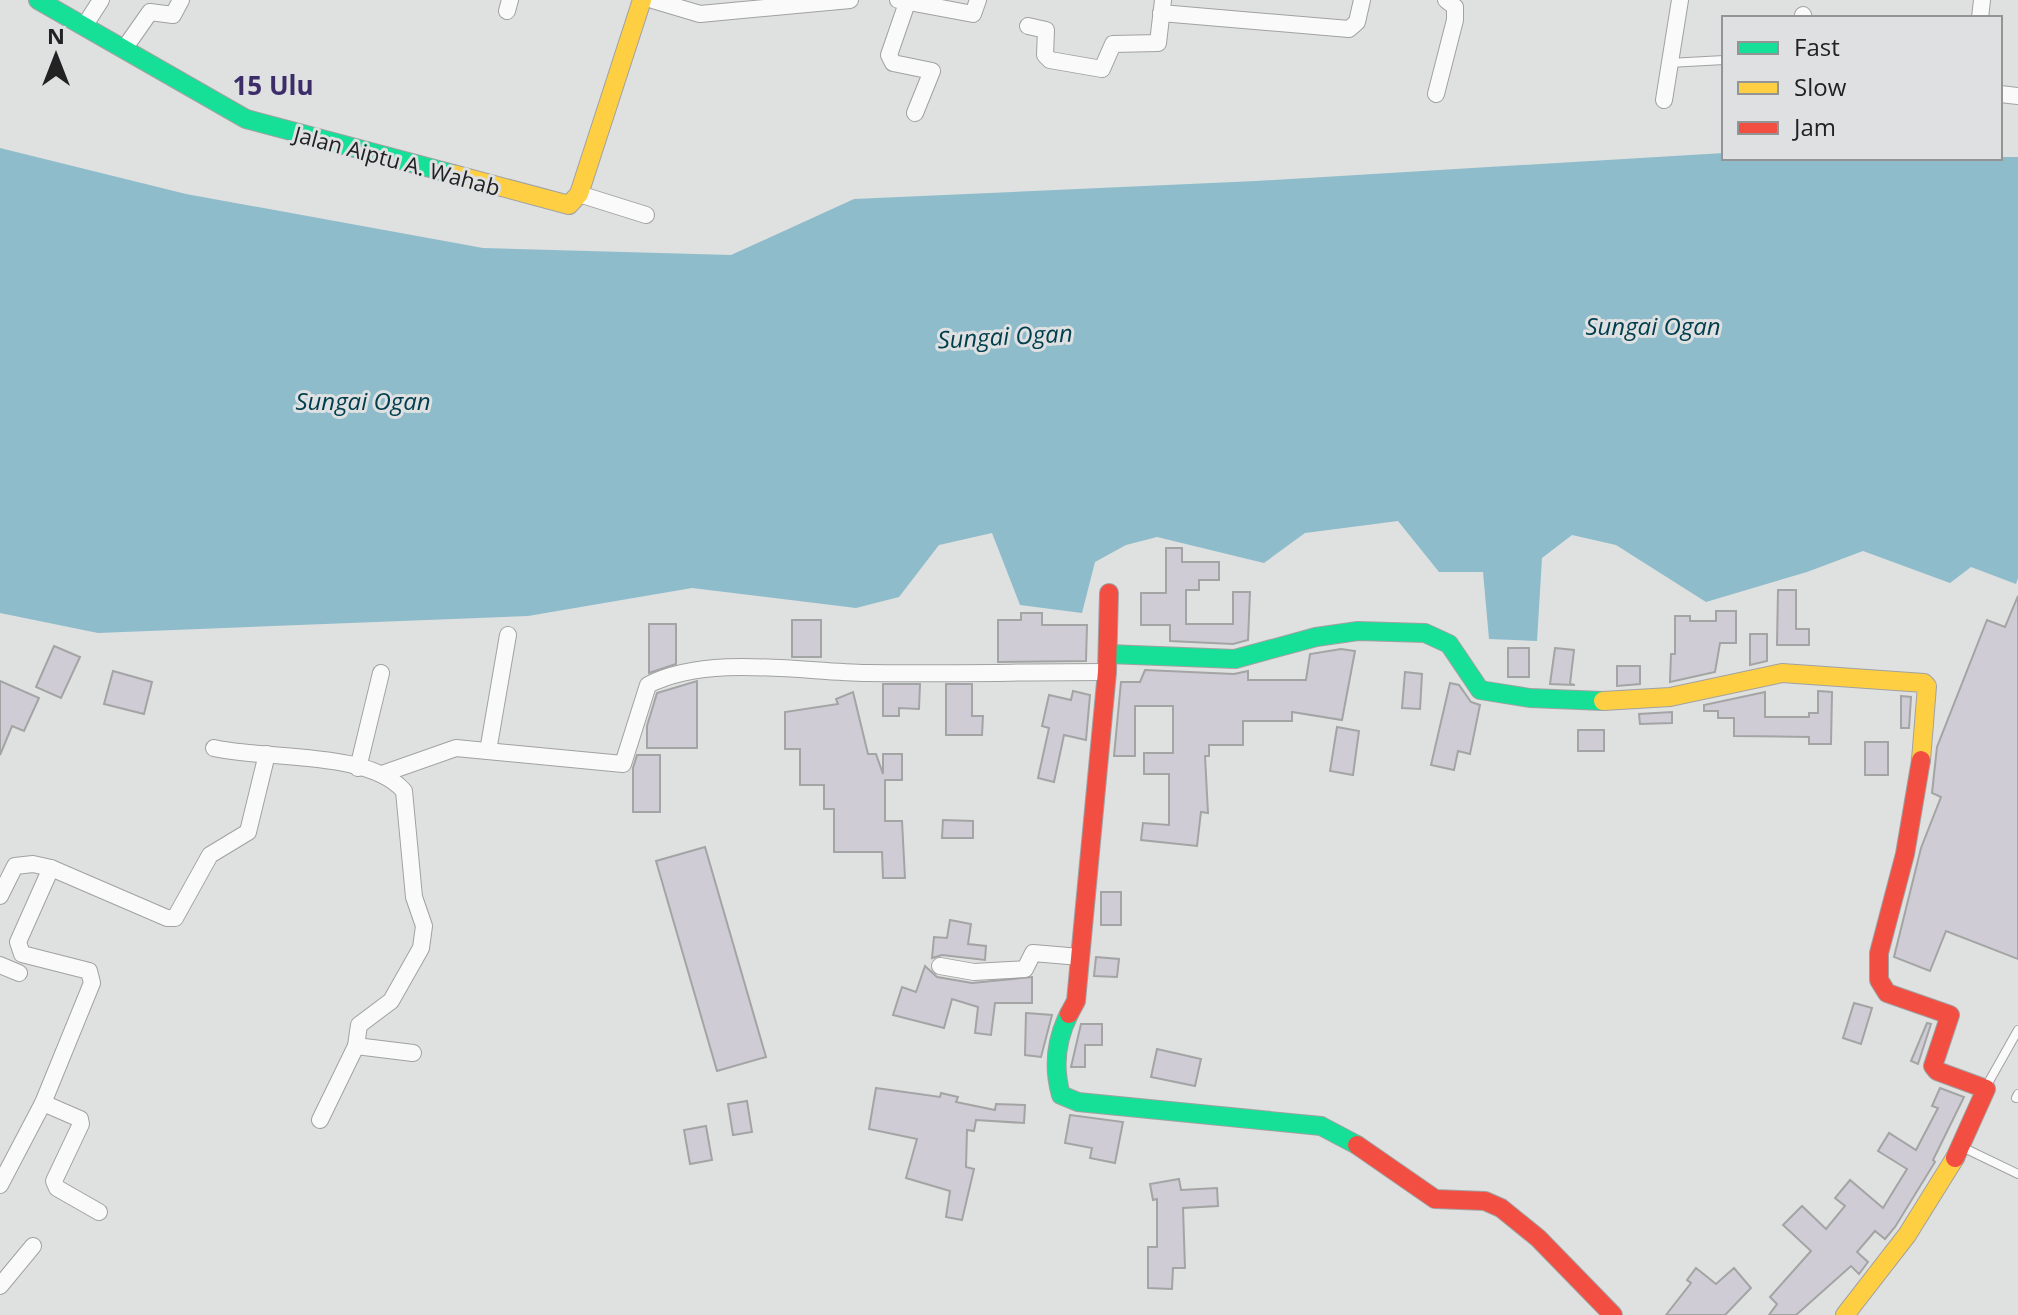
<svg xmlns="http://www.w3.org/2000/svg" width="2018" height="1315" viewBox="0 0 2018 1315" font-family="'Open Sans',sans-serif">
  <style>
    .water { fill: #8ebccb }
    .building { fill: #d0ccd6; stroke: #a3a4a4; stroke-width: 2 }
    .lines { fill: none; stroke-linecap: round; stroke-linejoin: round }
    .lane-casing { stroke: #a1a1a2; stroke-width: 10 }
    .street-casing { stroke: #a1a1a2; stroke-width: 18 }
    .fast-casing { stroke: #a1a1a2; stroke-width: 20 }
    .slow-casing { stroke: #a1a1a2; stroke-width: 20 }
    .jam-casing { stroke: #a1a1a2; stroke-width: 20 }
    .lane { stroke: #fafafa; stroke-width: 8 }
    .street { stroke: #fafafa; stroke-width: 16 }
    .fast { stroke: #16e098; stroke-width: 18 }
    .slow { stroke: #ffcf43; stroke-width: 18 }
    .jam { stroke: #f24e42; stroke-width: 18 }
    .labels { text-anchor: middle; stroke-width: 6; stroke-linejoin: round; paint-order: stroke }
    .street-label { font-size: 22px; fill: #222223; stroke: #dee0e1 }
    .water-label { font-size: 24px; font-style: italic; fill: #003e4d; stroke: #dee0e1 }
    .quarter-label { font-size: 26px; font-weight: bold; fill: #3c2d68; stroke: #dee0e1 }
  </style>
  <rect width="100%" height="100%" fill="#dfe0e0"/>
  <path class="water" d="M0,148L186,194L483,248L731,255L854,199L1256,181L1724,153V158L2018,157V578L2016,584L1971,567L1950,583L1863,551L1807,572L1706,602L1616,545L1572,535L1542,558L1537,641L1489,639L1483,572H1439L1398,521L1305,533L1264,563L1157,537L1126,545L1095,562L1082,613L1020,605L992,533L939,545L899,597L856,608L692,588L528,616L98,633L0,613Z"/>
  <g class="building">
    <path d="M1166,548H1182V562H1219V580H1199V590H1186V624H1233V592H1250L1248,640L1233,644L1170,641V625H1141V593H1166Z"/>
    <path d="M1778,590H1796V629H1809V645H1777Z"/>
    <path d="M2018,596V959L1946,931L1930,971L1894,957L1921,848L1941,797L1932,793L1937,747L1987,620L2005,627Z"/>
    <path d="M1716,611H1736V643H1720L1715,672L1670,682L1671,654H1675V616H1690V621H1716Z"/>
    <path d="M1021,613H1042V625H1087L1086,661L998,662V620H1021Z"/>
    <rect x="792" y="620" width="29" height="37"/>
    <path d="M649,624H676V664L649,673Z"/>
    <path d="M1750,634H1767V661L1750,665Z"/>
    <path d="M54,646L80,657L61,698L36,687Z"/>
    <rect x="1508" y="648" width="21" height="29"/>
    <path d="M1555,648L1574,650L1570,684L1575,685L1550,684Z"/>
    <path d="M1341,649L1355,651L1342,720L1292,712V721H1243V745H1209V756H1205L1208,813L1201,812L1197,846L1141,840L1143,823L1169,825V774H1144V753H1173V706H1135V756H1114L1121,682H1140L1145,670L1234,674L1248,671V680H1306L1310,654Z"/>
    <path d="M1617,666H1640V684L1617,686Z"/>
    <path d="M113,671L152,682L144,714L104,704Z"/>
    <path d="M1405,672L1422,674L1420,709L1402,708Z"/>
    <path d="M0,681L39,698L24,731L12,726L0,755Z"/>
    <path d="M697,681V748H647V726L657,693Z"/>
    <path d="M1450,683L1459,685L1471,702L1480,705L1470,754L1458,751L1454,770L1431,765Z"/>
    <path d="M883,684H920L919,709L899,708V716H883Z"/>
    <path d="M946,684H972V716H983L982,735H946Z"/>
    <path d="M1073,691L1090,695L1086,740L1064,735L1054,782L1038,778L1049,728L1042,726L1049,695L1071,700Z"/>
    <path d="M1818,691L1832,692L1831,744H1809V737L1734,736V718H1718V711H1704V705L1765,692V717H1809V713H1818Z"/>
    <path d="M853,692L868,754H876L883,774V754H902V780H885V821H902L905,878H883L882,852H834V809H824V785H800V749H785V712L838,704L836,699Z"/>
    <path d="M1901,696L1911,697L1909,728H1901Z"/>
    <path d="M1672,712V723L1640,724L1639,714Z"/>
    <path d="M1337,727L1359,731L1353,775L1330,771Z"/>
    <rect x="1578" y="730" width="26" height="21"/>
    <rect x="1865" y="742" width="23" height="33"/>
    <path d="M637,755H660V812H633V768Z"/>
    <path d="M943,820L973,821V838H942Z"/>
    <path d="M705,847L766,1057L717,1071L656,861Z"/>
    <rect x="1101" y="892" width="20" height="33"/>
    <path d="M950,920L971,924L968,944L986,946L985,960L942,955L932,958L934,937L947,938Z"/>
    <path d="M1096,957L1119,959L1117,977L1094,976Z"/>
    <path d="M925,966L937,977L972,983L1032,977V1003H995L991,1035L975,1033L978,1007L952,999L944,1028L893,1015L902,987L916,992Z"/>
    <path d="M1854,1003L1872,1008L1861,1044L1843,1038Z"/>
    <path d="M1026,1013L1052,1015L1041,1057L1025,1055Z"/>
    <path d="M1927,1023L1931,1024L1918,1064L1911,1061Z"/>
    <path d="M1081,1024H1102V1045H1085V1067H1071Z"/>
    <path d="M1157,1049L1201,1059L1195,1086L1151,1077Z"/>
    <path d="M876,1088L940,1097L941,1093L958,1097L956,1102L995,1110L996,1104L1025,1105L1024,1123L976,1120L974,1131L967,1130L966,1167L974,1169L962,1220L946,1217L950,1191L906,1178L917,1139L869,1129Z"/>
    <path d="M1940,1088L1964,1097L1933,1160L1935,1162L1895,1227L1885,1239L1875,1231L1857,1252L1868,1262L1859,1274L1851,1266L1796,1315H1769L1777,1304L1770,1297L1811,1251L1783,1225L1802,1206L1826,1229L1845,1206L1835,1198L1850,1180L1883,1208L1907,1169L1878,1151L1889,1133L1916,1150L1938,1108L1932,1106Z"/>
    <path d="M747,1101L752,1132L733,1135L728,1104Z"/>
    <path d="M1070,1115L1123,1122L1115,1163L1090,1158L1092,1148L1065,1143Z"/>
    <path d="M706,1126L712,1160L690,1164L684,1130Z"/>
    <path d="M1179,1179L1181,1190L1217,1188L1218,1206L1183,1208L1185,1268H1173L1172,1289L1148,1288V1247H1157V1199L1153,1200L1150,1184Z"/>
    <path d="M1696,1268L1716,1284L1734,1268L1751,1288L1725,1315H1666L1691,1283L1687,1280Z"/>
  </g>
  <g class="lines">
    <defs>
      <g id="lane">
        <path d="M1669,63L1724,60"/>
        <path d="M1987,1085L2018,1030"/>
        <path d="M2016,1098L2018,1094"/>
        <path d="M1962,1147L2018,1174"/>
      </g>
      <g id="street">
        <path d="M653,0L700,14L850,0"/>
        <path d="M898,0L973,14L978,0"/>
        <path d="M908,0L889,55L893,63L932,71L915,113"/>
        <path d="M507,11L510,0"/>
        <path d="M1161,13L1349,29L1357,22L1362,0"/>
        <path d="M1803,15L1804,18"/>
        <path d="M1980,18L1982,0"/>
        <path d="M85,25L101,0"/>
        <path d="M1028,26L1046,30L1045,55L1050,60L1102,69L1113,44L1158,43L1163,0"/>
        <path d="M124,49L150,12L173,15L181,0"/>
        <path d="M1436,94L1455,20V7L1446,0"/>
        <path d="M2000,94L2018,96"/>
        <path d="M1664,100L1680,0"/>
        <path d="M579,194L646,215"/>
        <path d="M214,748C264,760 369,750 404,791L414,897L424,926L421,948L391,1001L359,1025L356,1046L320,1120"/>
        <path d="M488,751L508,635"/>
        <path d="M358,768L381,673"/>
        <path d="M382,774L456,748L623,764L648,685C708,654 801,672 867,673C947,674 1027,672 1107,672"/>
        <path d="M0,896L15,866L33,864L51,868L167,918H175L210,855L248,832L267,754"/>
        <path d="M0,965L19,973"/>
        <path d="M940,966L974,972L1025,969L1033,953L1080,957"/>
        <path d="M356,1046L413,1053"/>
        <path d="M43,1103L80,1119L81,1124L54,1181L57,1188L99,1212"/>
        <path d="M0,1185L43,1103L92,983L89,971L22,954L18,942L51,868"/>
        <path d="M0,1286L33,1246"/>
      </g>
      <g id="fast">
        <path d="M38,0L246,119L453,174"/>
        <path d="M1108,654L1235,659L1316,637L1358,631L1425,633L1449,644L1480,690L1530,698L1603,701"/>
        <path d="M1069,1014C1056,1040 1053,1067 1061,1095L1078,1102L1321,1126L1357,1145"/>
      </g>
      <g id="slow">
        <path d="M453,174L569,205L579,194L642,0"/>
        <path d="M1603,701L1670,697L1782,673L1924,683L1927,686L1921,760"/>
        <path d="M1845,1315L1907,1235L1955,1158"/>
      </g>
      <g id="jam">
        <path d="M1921,760L1905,854L1879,953V980L1887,993L1950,1015L1933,1066L1937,1071L1986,1089L1955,1158"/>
        <path d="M1069,1014L1076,1001L1107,672L1109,593"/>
        <path d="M1357,1145L1435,1199L1485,1201L1501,1208L1538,1238L1613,1315"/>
      </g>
    </defs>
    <use href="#lane" class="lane-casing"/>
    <use href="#street" class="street-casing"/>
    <use href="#fast" class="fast-casing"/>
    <use href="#slow" class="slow-casing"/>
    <use href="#jam" class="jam-casing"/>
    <use href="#lane" class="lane"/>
    <use href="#street" class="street"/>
    <use href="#fast" class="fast"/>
    <use href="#slow" class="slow"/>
    <use href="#jam" class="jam"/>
  </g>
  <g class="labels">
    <g class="street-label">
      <text transform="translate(397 161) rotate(15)" y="8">Jalan Aiptu A. Wahab</text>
    </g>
    <g class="water-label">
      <text x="1653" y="335">Sungai Ogan</text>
      <text transform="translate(1005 337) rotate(-3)" y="8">Sungai Ogan</text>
      <text x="363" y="410">Sungai Ogan</text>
    </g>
    <g class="quarter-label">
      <text x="273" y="95">15 Ulu</text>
    </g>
  </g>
  <rect x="1722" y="16" width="280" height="144" fill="#dee0e1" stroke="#939495" stroke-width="2"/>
  <rect x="1738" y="42" width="40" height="12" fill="#16e098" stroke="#939495" stroke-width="2"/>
  <text x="1794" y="56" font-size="24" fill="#222223">Fast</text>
  <rect x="1738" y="82" width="40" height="12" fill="#ffcf43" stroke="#939495" stroke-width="2"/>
  <text x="1794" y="96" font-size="24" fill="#222223">Slow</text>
  <rect x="1738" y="122" width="40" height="12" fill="#f24e42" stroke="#939495" stroke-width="2"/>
  <text x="1794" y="136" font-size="24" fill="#222223">Jam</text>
  <g transform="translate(56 56)" stroke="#dee0e1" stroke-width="6" paint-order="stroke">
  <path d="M0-6L14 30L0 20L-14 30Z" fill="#222223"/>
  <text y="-12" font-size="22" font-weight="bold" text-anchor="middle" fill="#222223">N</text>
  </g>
</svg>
